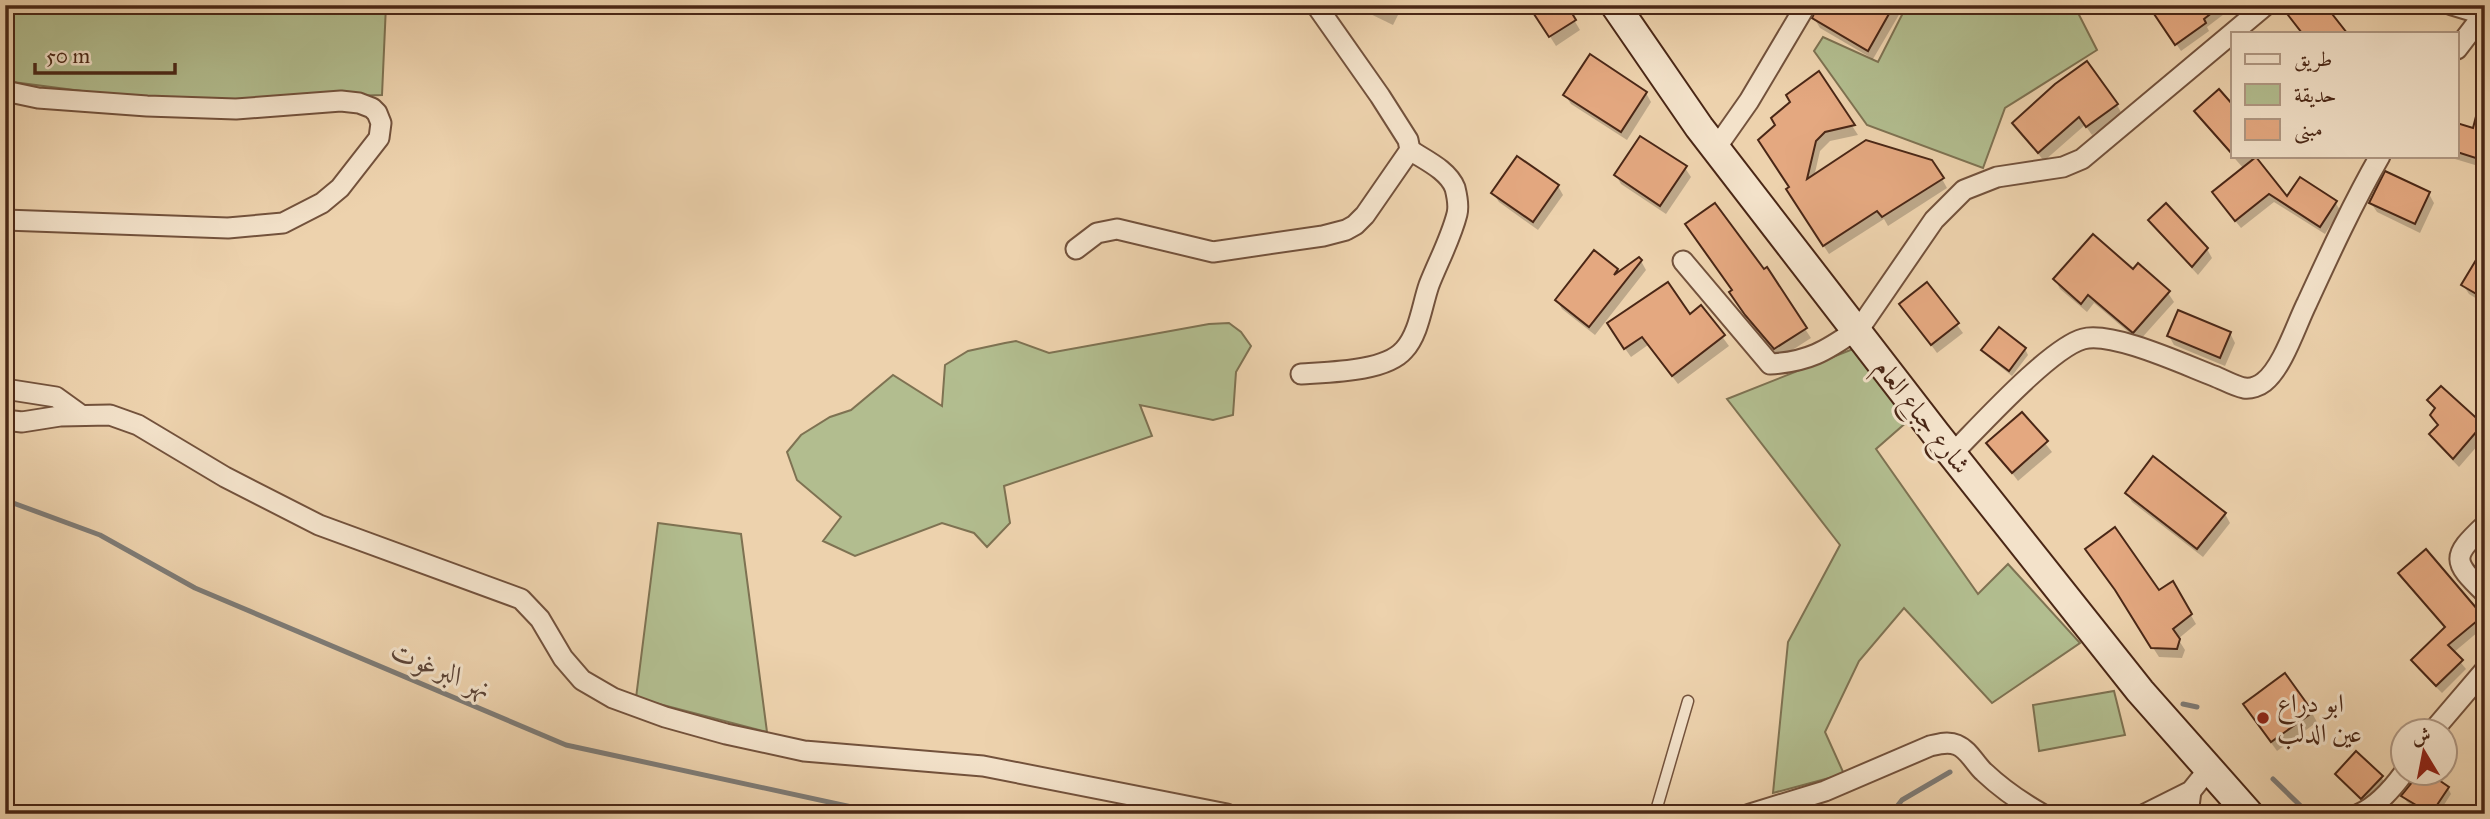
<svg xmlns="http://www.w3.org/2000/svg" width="2490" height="819" viewBox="0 0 2490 819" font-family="'IM FELL Great Primer',Amiri,serif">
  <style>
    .green { fill: #b2bd8f; stroke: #7e7252; stroke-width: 2 }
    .shadow { fill: #0003 }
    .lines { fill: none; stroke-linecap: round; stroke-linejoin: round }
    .stream { stroke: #7e7c77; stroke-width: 5 }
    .building { fill: #e4a880; stroke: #4a2716; stroke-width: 2 }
    .service-casing { stroke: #73523c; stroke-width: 13 }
    .minor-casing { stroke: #73523c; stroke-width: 23 }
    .secondary-casing { stroke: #4a2716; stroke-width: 32 }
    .service { stroke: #f3e2ca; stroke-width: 10 }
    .minor { stroke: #f3e2ca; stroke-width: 19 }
    .secondary { stroke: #f3e2ca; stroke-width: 28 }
    .poi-dot { fill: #8f2418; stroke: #f3e2ca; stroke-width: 2.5 }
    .labels { text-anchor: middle; stroke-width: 6; stroke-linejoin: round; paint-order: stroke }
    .street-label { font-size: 26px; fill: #4a2716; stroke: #f3e2ca }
    .poi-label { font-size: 26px; fill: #4a2716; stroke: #f3e2ca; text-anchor: start }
    .water-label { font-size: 28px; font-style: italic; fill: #5b4336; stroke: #f3e2ca }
  </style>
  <rect width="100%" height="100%" fill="#edd2ad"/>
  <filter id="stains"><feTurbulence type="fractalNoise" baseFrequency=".00286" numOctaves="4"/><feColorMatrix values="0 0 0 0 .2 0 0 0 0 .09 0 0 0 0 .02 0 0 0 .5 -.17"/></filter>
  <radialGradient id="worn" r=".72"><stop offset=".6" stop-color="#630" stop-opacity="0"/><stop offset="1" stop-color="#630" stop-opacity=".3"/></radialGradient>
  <g class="green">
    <path d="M5,5H386L382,95L236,100L128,97L5,81Z"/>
    <path d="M1907,5H2074L2097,50L2005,108L1983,168L1867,125L1814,51L1823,37L1878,62Z"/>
    <path d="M1229,323L1241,332L1251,346L1236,372L1233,415L1213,420L1140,405L1152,436L1004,486L1010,523L987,547L974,533L942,523L855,556L823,541L841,517L797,480L787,452L801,435L830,417L851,410L893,375L942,406L945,365L968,351L1005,343L1016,341L1049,353L1209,324Z"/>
    <path d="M1853,349L1909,420L1876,449L1978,594L2008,564L2080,643L1992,703L1904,608L1859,661L1825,732L1844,774L1773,793L1788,642L1840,545L1727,399Z"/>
    <path d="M658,523L741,534L767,732L636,698Z"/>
    <path d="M2114,691L2125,735L2039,751L2033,705Z"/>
  </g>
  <g class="shadow">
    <path d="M1352,5H1403L1393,25Z"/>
    <path d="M1530,5H1565L1580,30L1556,46Z"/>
    <path d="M1821,5H1896L1900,13L1873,59L1820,28L1814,18Z"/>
    <path d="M2150,5H2236L2207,27L2209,31L2181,51Z"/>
    <path d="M1818,74L1858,135L1830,141L1820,151L1814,177L1942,179L1947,188L1888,226L1884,219L1829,254L1793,199L1777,126Z"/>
    <path d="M1646,93L1651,102L1627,140L1571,104L1565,95Z"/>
    <path d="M2117,105L2122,114L2092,135L2085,125L2044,161L2014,124Z"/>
    <path d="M2233,108V156H2252L2287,199L2335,202L2340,210L2325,234L2274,202L2241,228L2219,201L2214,192L2244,169L2201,120L2196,111Z"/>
    <path d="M2485,114V168L2445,156H2457V125L2474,130Z"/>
    <path d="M1685,168L1691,177L1666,214L1621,184L1616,175Z"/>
    <path d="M1558,186L1563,195L1538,230L1499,202L1493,193Z"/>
    <path d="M2429,194L2434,203L2420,233L2377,212L2371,203Z"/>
    <path d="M2150,220L2207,249L2212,258L2198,275L2156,229Z"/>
    <path d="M1641,261L1646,270L1595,335L1562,309L1557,300L1617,270L1619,274Z"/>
    <path d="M2485,266V304L2469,294L2463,285Z"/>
    <path d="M2133,271L2168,293L2174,302L2139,341L2094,303L2087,312L2060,289L2055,279Z"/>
    <path d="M1927,285L1963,333L1937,353L1901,304Z"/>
    <path d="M1737,301L1805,329L1811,338L1780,358L1752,325Z"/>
    <path d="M1701,308L1729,346L1678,384L1648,345L1631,357L1614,333L1689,317Z"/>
    <path d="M2230,333L2235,343L2225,366L2174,345L2169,336Z"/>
    <path d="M2025,349L2028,355L2012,376L1987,356L1983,350Z"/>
    <path d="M2429,400L2482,425L2485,431V437L2459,467L2437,444L2431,434L2439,426L2432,415L2436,410Z"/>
    <path d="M2022,414L2052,452L2018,481L1989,443Z"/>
    <path d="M2127,493L2225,514L2230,523L2203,557L2132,502Z"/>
    <path d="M2405,581L2482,617L2485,622V626L2453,653L2466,669L2442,693L2418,669L2413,661L2446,629Z"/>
    <path d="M2172,583L2196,624L2178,639L2185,650L2182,658L2159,657L2122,599L2158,593Z"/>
    <path d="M2250,713H2312L2317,722L2277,751Z"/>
    <path d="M2337,774L2381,777L2385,783L2366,803Z"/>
    <path d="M2415,774H2426L2448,788L2451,794L2438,814H2424L2407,802L2403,796L2415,781Z"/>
  </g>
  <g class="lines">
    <g class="stream">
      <path d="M5,500L100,535L195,588L566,745L884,814"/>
      <path d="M2183,704L2197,707"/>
      <path d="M2273,779L2309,814"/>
      <path d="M1891,814L1902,800L1950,772"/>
    </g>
  </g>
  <g class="building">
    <path d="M1528,5H1567L1576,20L1549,37Z"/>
    <path d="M1818,5H1894L1868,51L1812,18Z"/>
    <path d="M2148,5H2222L2204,19L2206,23L2175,45Z"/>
    <path d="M2301,5H2325L2347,33H2302L2288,15Z"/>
    <path d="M1590,54L1647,92L1621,132L1563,95Z"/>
    <path d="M2087,61L2118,104L2086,127L2079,117L2038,153L2012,123L2055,84Z"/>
    <path d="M1819,71L1855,125L1825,132L1816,141L1807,179L1866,140L1932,160L1944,178L1882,217L1877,211L1823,246L1786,189L1789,187L1758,140L1775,125L1771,118L1790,102L1786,95Z"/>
    <path d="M2219,89L2233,105V155L2194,111Z"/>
    <path d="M2480,101L2485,102V161L2457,152V123L2473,128Z"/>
    <path d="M1640,136L1687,166L1660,206L1614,175Z"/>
    <path d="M1517,156L1559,185L1533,222L1491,193Z"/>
    <path d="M2256,157L2287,196L2300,177L2337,201L2320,227L2269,194L2235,221L2212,192Z"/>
    <path d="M2385,171L2430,192L2415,224L2369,203Z"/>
    <path d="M1715,203L1764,269L1767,267L1807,328L1774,349L1745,315L1729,292L1732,290L1685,224Z"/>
    <path d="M2166,203L2208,248L2192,267L2148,220Z"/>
    <path d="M2093,234L2133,269L2138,263L2170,291L2133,333L2088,295L2081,304L2053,279Z"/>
    <path d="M2485,245V299L2461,285Z"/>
    <path d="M1594,250L1618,269L1614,275L1639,257L1642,260L1589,327L1555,300Z"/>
    <path d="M1668,282L1690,314L1701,305L1725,335L1672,376L1642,337L1624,349L1607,323Z"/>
    <path d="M1927,282L1959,323L1931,345L1899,304Z"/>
    <path d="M2178,310L2231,332L2220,358L2167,336Z"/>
    <path d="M1999,327L2026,348L2009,371L1981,350Z"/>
    <path d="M2441,386L2483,424L2453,459L2429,434L2438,425L2430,415L2435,408L2427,400Z"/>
    <path d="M2022,412L2048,441L2012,473L1986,443Z"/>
    <path d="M2153,456L2226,513L2197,549L2125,493Z"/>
    <path d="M2115,527L2159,590L2173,581L2192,614L2173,629L2180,639L2177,649L2151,648L2115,590L2085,549Z"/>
    <path d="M2426,549L2483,616L2448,645L2463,660L2436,686L2411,660L2445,627L2398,573Z"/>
    <path d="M2285,673L2313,712L2271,742L2243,704Z"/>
    <path d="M2356,751L2383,776L2361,799L2335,774Z"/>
    <path d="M2415,774H2430L2449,787L2431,814L2401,796L2413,781Z"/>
  </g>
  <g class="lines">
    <defs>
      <path id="service" d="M1655,814L1688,701"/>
      <g id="minor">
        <path d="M2452,5L2485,15"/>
        <path d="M2457,49L2483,15"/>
        <path d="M5,91L38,98L147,106L236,109L341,101L359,103L372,108L377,113L381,123L379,138L340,188L322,203L283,223L228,228L5,220"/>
        <path d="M1716,148L1749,101L1806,5"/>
        <path d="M1076,249L1097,233L1117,229L1213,252L1323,236L1346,230L1355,225L1365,215L1410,150L1408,140L1380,96L1316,5"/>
        <path d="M1683,261L1770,364C1808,362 1826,351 1856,330"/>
        <path d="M1857,332L1934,220L1964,190L1997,177L2063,167L2082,159L2266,5"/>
        <path d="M1301,374C1328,372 1385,372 1404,350C1419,334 1422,305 1429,285C1438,262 1451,238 1457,214C1459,206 1457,196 1455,188C1448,170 1425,160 1410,150"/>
        <path d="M5,389L56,397L81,415"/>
        <path d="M5,420L22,422L60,416L110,415L138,425L225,477L319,525L521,599L540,619L563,658L582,680L613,698L665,717L726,734L804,751L983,766L1227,814"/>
        <path d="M1952,454C1979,427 2050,348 2083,339C2112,331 2185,365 2214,376C2224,380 2234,386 2244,388C2251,389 2259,386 2264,382C2283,367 2296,325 2307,303C2330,253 2353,203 2380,156"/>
        <path d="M2485,525C2451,557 2452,561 2485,593"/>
        <path d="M2432,732L2485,670"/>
        <path d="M1750,814L1825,791L1930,746C1938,744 1948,741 1957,745C1969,750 1975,764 1984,772C2003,790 2019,801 2042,814"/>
        <path d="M2145,814L2191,791L2208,770"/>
        <path d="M2188,814L2191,791"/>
        <path d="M2359,814C2377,806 2392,789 2403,774"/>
      </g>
      <path id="secondary" d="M1615,5L1699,127L1936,434L2140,691L2249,814"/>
    </defs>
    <use href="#service" class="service-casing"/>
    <use href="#minor" class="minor-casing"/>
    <use href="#secondary" class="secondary-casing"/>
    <use href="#service" class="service"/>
    <use href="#minor" class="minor"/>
    <use href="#secondary" class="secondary"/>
  </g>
  <circle class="poi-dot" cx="2263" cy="718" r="7"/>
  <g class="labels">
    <g class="street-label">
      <text transform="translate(1923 416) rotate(52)" y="9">شارع جباع العام</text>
    </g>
    <g class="poi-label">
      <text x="2277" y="712">ابو دراع<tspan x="2277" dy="30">عين الدلب</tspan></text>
    </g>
    <g class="water-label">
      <text transform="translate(442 669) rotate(23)" y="10">نهر البرغوت</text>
    </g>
  </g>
  <rect width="2490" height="819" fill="none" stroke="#edd2ad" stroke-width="28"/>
  <rect x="7" y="7" width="2476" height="805" fill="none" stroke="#4a2716" stroke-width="3.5"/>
  <rect x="14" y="14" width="2462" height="791" fill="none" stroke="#4a2716" stroke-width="2"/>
  <rect x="2231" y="32" width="228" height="126" fill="#f3e2ca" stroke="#af9782" stroke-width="2"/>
  <rect x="2245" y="54" width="35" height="10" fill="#f3e2ca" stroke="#af9782" stroke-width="2"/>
  <text x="2294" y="66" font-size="21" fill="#4a2716">طريق</text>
  <rect x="2245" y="84" width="35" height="21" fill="#b2bd8f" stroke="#af9782" stroke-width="2"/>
  <text x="2294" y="102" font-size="21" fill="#4a2716">حديقة</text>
  <rect x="2245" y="119" width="35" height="21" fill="#e4a880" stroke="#af9782" stroke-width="2"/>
  <text x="2294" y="136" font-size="21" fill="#4a2716">مبنى</text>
  <g transform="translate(2424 752) rotate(350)"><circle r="33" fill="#f3e2ca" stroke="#af9782" stroke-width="2"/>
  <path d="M0-5L12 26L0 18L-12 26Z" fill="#8f2418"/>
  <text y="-10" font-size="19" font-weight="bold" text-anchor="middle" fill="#4a2716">ش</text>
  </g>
  <path d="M35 63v10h140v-10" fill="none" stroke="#4a2716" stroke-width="3.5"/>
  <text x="46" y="63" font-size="21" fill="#4a2716" stroke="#f3e2ca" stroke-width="5" paint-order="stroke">50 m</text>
  <rect width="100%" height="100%" filter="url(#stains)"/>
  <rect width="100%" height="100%" fill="url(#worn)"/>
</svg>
